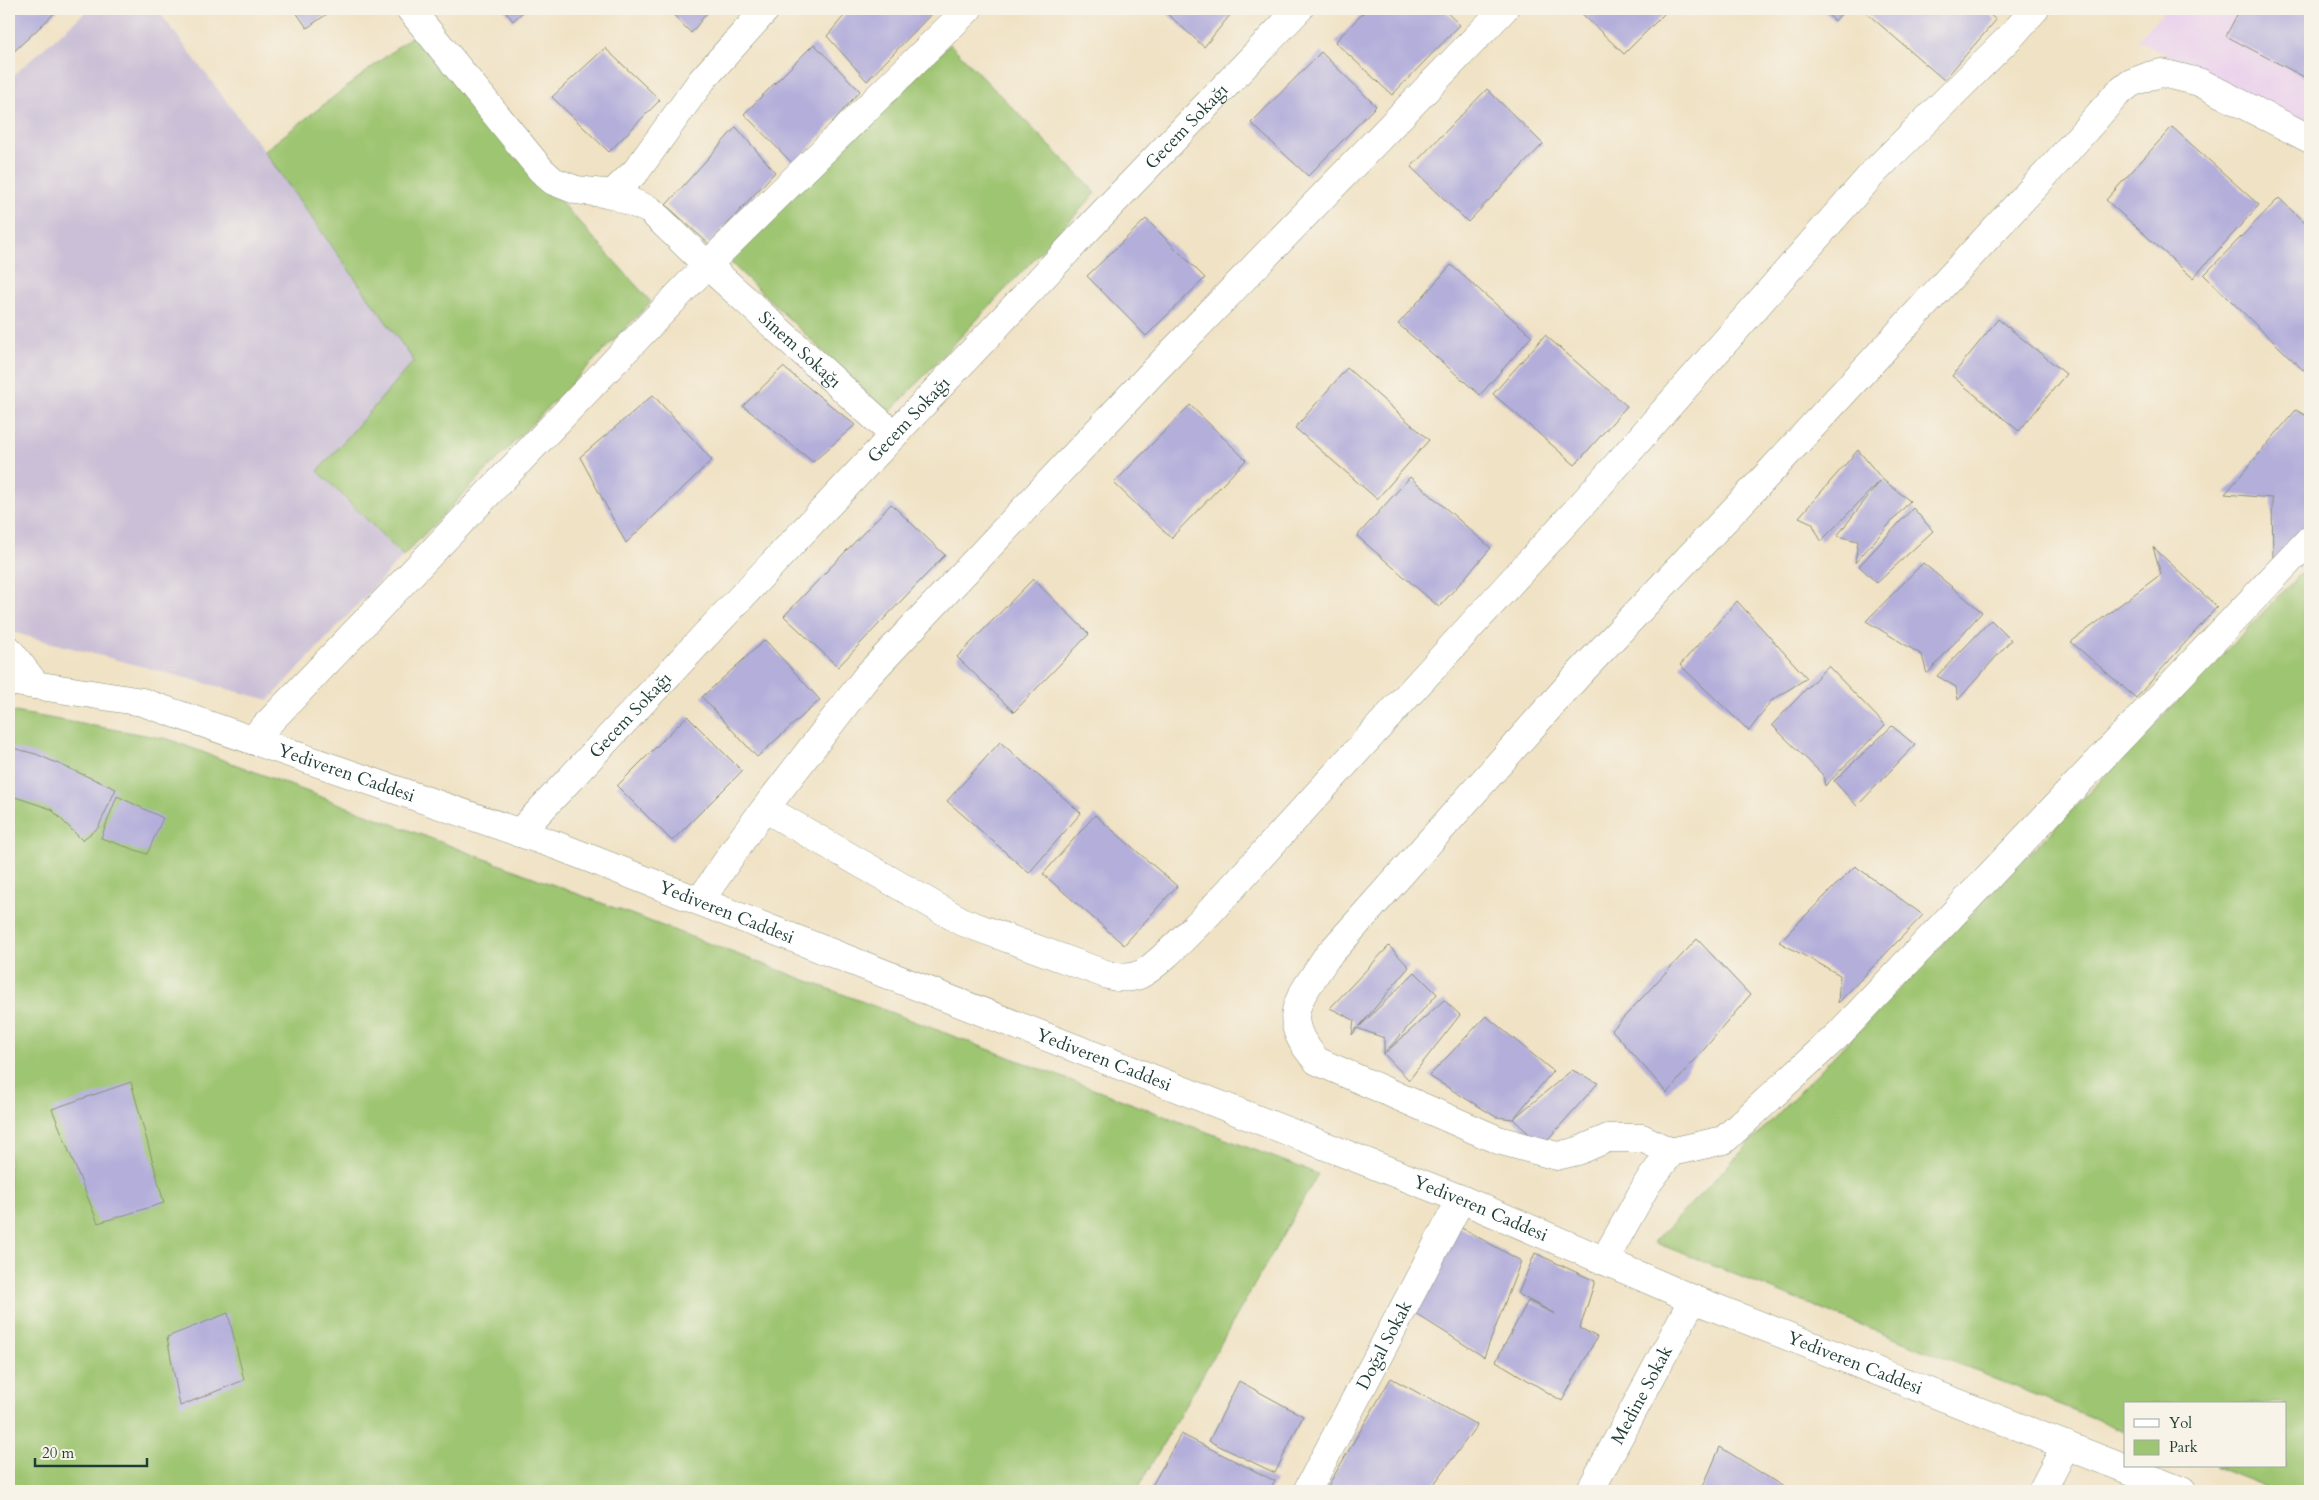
<svg xmlns="http://www.w3.org/2000/svg" width="2319" height="1500" viewBox="0 0 2319 1500" font-family="Cardo,serif">
  <style>
    .built { fill: #ead1ec }
    .industrial { fill: #cabfd6 }
    .green { fill: #9ec571; stroke: #5e8152 }
    .building { fill: #b3aeda }
    .lines { fill: none; stroke-linecap: round; stroke-linejoin: round }
    .street-casing { stroke: #88907c; stroke-width: 29 }
    .street { stroke: #fff; stroke-width: 28 }
    .labels { text-anchor: middle; stroke-width: 4; stroke-linejoin: round; paint-order: stroke }
    .street-label { font-size: 18px; fill: #1f3d34; stroke: #f7f3e8 }
  </style>
  <rect width="100%" height="100%" fill="#f7f3e8"/>
  <filter id="ink" filterUnits="userSpaceOnUse"><feTurbulence type="fractalNoise" baseFrequency=".02" numOctaves="2"/><feDisplacementMap in="SourceGraphic" scale="10" xChannelSelector="R" yChannelSelector="G"/><feConvolveMatrix kernelMatrix="1 2 1 2 8 2 1 2 1" color-interpolation-filters="sRGB"/></filter>
  <filter id="wash" filterUnits="userSpaceOnUse"><feTurbulence type="fractalNoise" baseFrequency=".0096" numOctaves="4" result="noise"/><feDisplacementMap in="SourceGraphic" scale="20" xChannelSelector="R" yChannelSelector="G"/><feGaussianBlur stdDeviation="1.12" result="paint"/><feColorMatrix in="noise" values="0 0 0 0 0 0 0 0 0 0 0 0 0 0 0 0 0 1.4 0 .05"/><feComposite in="paint" operator="in"/></filter>
  <g filter="url(#wash)">
    <rect width="100%" height="100%" fill="#f0e2c5"/>
    <path class="built" d="M2166,9H2310V131L2138,40Z"/>
    <path class="industrial" d="M89,9H157L264,151L414,361L318,471L403,556L269,700L15,633L9,625V79Z"/>
    <g class="green">
      <path d="M412,36L651,302L403,556L318,471L414,361L264,151Z"/>
      <path d="M950,44L1096,193L888,414L728,260Z"/>
      <path d="M2310,564V1491H2276L2214,1466H2285V1404H2125V1431L1654,1242Z"/>
      <path d="M9,711L168,739L1318,1174L1136,1491H9Z"/>
      <path d="M2065,1482L2086,1491H2059Z"/>
    </g>
    <g id="blocks">
      <g class="building">
        <path d="M9,9H59L9,56Z"/>
        <path d="M294,9H334L307,28Z"/>
        <path d="M504,9H526L513,21Z"/>
        <path d="M668,9H710L691,33Z"/>
        <path d="M850,9H936L867,81L827,36Z"/>
        <path d="M1162,9H1235L1204,47Z"/>
        <path d="M1367,9H1443L1460,25L1392,95L1335,42Z"/>
        <path d="M1577,9H1669L1624,54Z"/>
        <path d="M1821,9H1845L1835,21Z"/>
        <path d="M1862,9H1983L1996,20L1944,80Z"/>
        <path d="M2240,9H2310V80L2226,36Z"/>
        <path d="M814,44L860,91L794,165L744,114Z"/>
        <path d="M605,48L660,100L609,152L552,97Z"/>
        <path d="M1321,52L1376,106L1308,176L1251,123Z"/>
        <path d="M1487,89L1543,144L1468,222L1411,167Z"/>
        <path d="M736,127L775,172L709,244L666,205Z"/>
        <path d="M2172,127L2259,205L2193,278L2106,200Z"/>
        <path d="M2279,198L2310,228V362L2303,370L2204,275Z"/>
        <path d="M1146,219L1205,278L1146,336L1087,276Z"/>
        <path d="M1451,265L1532,336L1480,395L1398,324Z"/>
        <path d="M1998,319L2066,374L2019,431L1952,376Z"/>
        <path d="M1545,335L1627,406L1575,465L1493,394Z"/>
        <path d="M783,367L855,425L813,462L743,406Z"/>
        <path d="M1347,368L1429,440L1377,499L1295,428Z"/>
        <path d="M653,395L712,460L626,543L580,457Z"/>
        <path d="M1190,405L1246,460L1171,538L1114,483Z"/>
        <path d="M2296,410L2310,418V521L2273,560L2272,498L2225,494Z"/>
        <path d="M1858,450L1882,479L1910,501L1855,563L1858,541L1837,536L1881,480L1821,541L1812,523L1799,517Z"/>
        <path d="M1410,477L1491,548L1439,607L1357,536Z"/>
        <path d="M891,504L945,555L838,667L784,616Z"/>
        <path d="M1913,508L1933,531L1877,583L1859,566Z"/>
        <path d="M2153,547L2217,607L2136,698L2071,642L2161,574Z"/>
        <path d="M1923,563L1982,612L1927,674L1922,655L1866,621Z"/>
        <path d="M1033,579L1089,634L1014,712L957,657Z"/>
        <path d="M1737,601L1807,678L1771,701L1749,731L1680,665Z"/>
        <path d="M1991,620L2011,640L1958,700L1956,687L1937,676Z"/>
        <path d="M765,640L820,700L757,757L702,697Z"/>
        <path d="M1828,666L1885,725L1825,786L1823,775L1772,725Z"/>
        <path d="M687,716L742,771L672,841L617,786Z"/>
        <path d="M1892,726L1915,745L1857,806L1834,781Z"/>
        <path d="M1000,742L1081,813L1029,873L947,801Z"/>
        <path d="M9,747L36,754L116,789L98,828L82,840L51,809L9,795Z"/>
        <path d="M117,796L163,818L147,854L101,838Z"/>
        <path d="M1095,815L1177,886L1124,945L1043,874Z"/>
        <path d="M1855,866L1923,915L1838,1003L1840,975L1779,942Z"/>
        <path d="M1697,939L1750,995L1667,1093L1612,1030Z"/>
        <path d="M1389,946L1409,967L1359,1027L1415,972L1437,994L1384,1054L1444,1000L1460,1015L1409,1080L1384,1054V1038L1357,1028L1352,1035L1354,1020L1330,1008Z"/>
        <path d="M1486,1016L1553,1071L1513,1119L1496,1117L1429,1076Z"/>
        <path d="M1572,1070L1598,1083L1542,1146L1513,1119Z"/>
        <path d="M131,1082L164,1203L98,1223L52,1109Z"/>
        <path d="M1458,1226L1521,1261L1484,1357L1413,1312Z"/>
        <path d="M1535,1253L1595,1281L1580,1328L1597,1337L1562,1401L1496,1361L1528,1301L1555,1314L1518,1294Z"/>
        <path d="M228,1313L244,1380L180,1406L167,1337Z"/>
        <path d="M1391,1378L1477,1425L1429,1491H1325Z"/>
        <path d="M1239,1381L1303,1416L1275,1473L1209,1441Z"/>
        <path d="M1181,1434L1275,1481L1270,1491H1149Z"/>
        <path d="M1720,1447L1790,1491H1701Z"/>
      </g>
    </g>
  </g>
  <g filter="url(#ink)">
    <use href="#blocks" fill-opacity="0" stroke="#88907c" stroke-width="1"/>
    <g class="lines">
      <defs>
        <g id="street">
          <path id="s1" d="M410,9L541,170L553,181L576,190L612,194L650,210L707,265L894,435"/>
          <path d="M612,194L637,170L702,80L766,9"/>
          <path d="M9,650L36,685"/>
          <path id="s2" d="M9,681L142,702L558,846L1461,1199L1693,1299L2182,1491"/>
          <path d="M252,740L707,265L968,9"/>
          <path d="M766,809L963,922L1108,975C1118,978 1128,979 1139,975C1156,968 1191,930 1207,915L1586,500L1874,172L2013,34L2035,9"/>
          <path id="s3" d="M519,833L1103,213L1299,9"/>
          <path d="M700,901L747,832L868,675L1154,371L1504,9"/>
          <path d="M1671,1152L1642,1138H1608L1578,1151L1557,1156L1498,1140L1317,1061C1278,1017 1298,1001 1326,958L1579,674L1770,472L2057,162L2117,94L2131,83L2149,76L2162,73L2199,82L2310,139"/>
          <path d="M1604,1261L1647,1184L1671,1152L1724,1140L1839,1034L2310,539"/>
          <path id="s4" d="M1307,1491L1461,1199"/>
          <path id="s5" d="M1590,1491L1693,1299"/>
          <path d="M2042,1491L2066,1445"/>
        </g>
      </defs>
      <use href="#street" class="street-casing"/>
      <use href="#street" class="street"/>
    </g>
  </g>
  <g class="labels">
    <g class="street-label">
      <text dy="6" stroke="none"><textPath href="#s3" startOffset="972">Gecem Sokağı</textPath></text>
      <text dy="6" stroke="none"><textPath href="#s1" startOffset="531">Sinem Sokağı</textPath></text>
      <text dy="6" stroke="none"><textPath href="#s3" startOffset="568">Gecem Sokağı</textPath></text>
      <text dy="6" stroke="none"><textPath href="#s3" startOffset="162">Gecem Sokağı</textPath></text>
      <text dy="6" stroke="none"><textPath href="#s2" startOffset="351">Yediveren Caddesi</textPath></text>
      <text dy="6" stroke="none"><textPath href="#s2" startOffset="756">Yediveren Caddesi</textPath></text>
      <text dy="6" stroke="none"><textPath href="#s2" startOffset="1161">Yediveren Caddesi</textPath></text>
      <text dy="6" stroke="none"><textPath href="#s2" startOffset="1566">Yediveren Caddesi</textPath></text>
      <text dy="6" stroke="none"><textPath href="#s4" startOffset="165">Doğal Sokak</textPath></text>
      <text dy="6" stroke="none"><textPath href="#s2" startOffset="1971">Yediveren Caddesi</textPath></text>
      <text dy="6" stroke="none"><textPath href="#s5" startOffset="109">Medine Sokak</textPath></text>
    </g>
  </g>
  <rect width="2319" height="1500" fill="none" stroke="#f7f3e8" stroke-width="30"/>
  <rect x="2124" y="1402" width="162" height="65" fill="#f7f3e8" stroke="#a1aaa0"/>
  <rect x="2134" y="1419" width="25" height="8" fill="#ffffff" stroke="#a1aaa0"/>
  <text x="2169" y="1428" font-size="15" fill="#1f3d34">Yol</text>
  <rect x="2134" y="1440" width="25" height="15" fill="#9ec571" stroke="#a1aaa0"/>
  <text x="2169" y="1452" font-size="15" fill="#1f3d34">Park</text>
  <path d="M35 1458v8h112v-8" fill="none" stroke="#1f3d34" stroke-width="2.5"/>
  <text x="42" y="1458" font-size="15" fill="#1f3d34" stroke="#f7f3e8" stroke-width="4" paint-order="stroke">20 m</text>
</svg>
